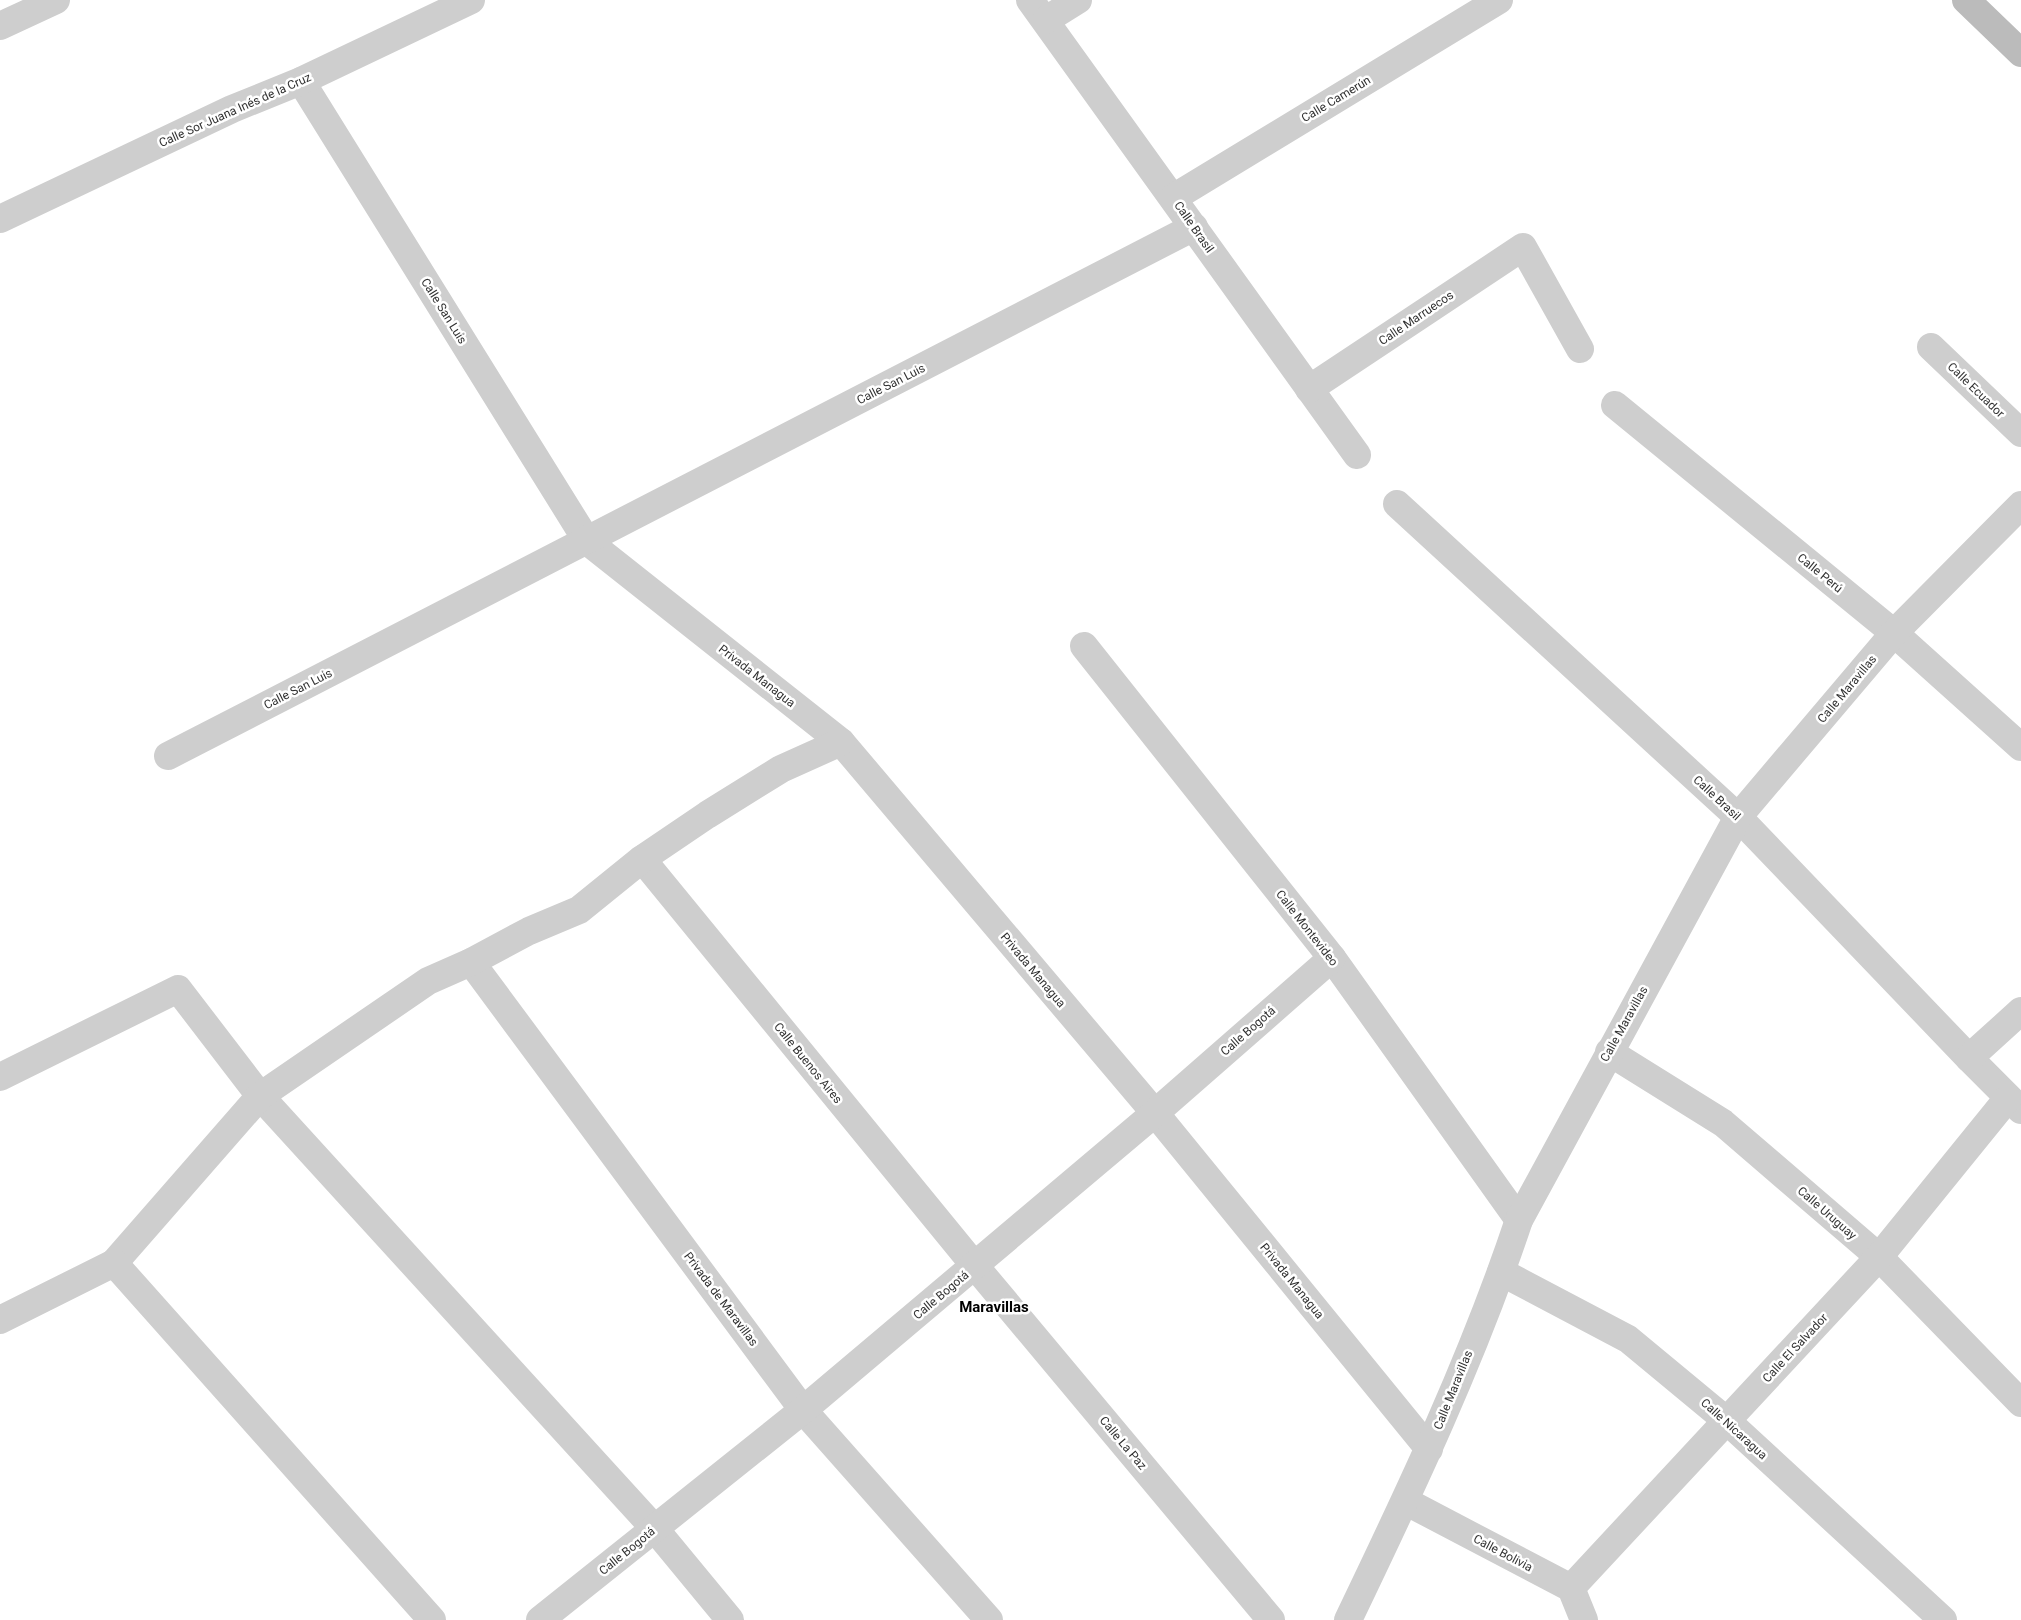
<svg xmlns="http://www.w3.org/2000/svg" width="2021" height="1620" viewBox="0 0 2021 1620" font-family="Roboto,sans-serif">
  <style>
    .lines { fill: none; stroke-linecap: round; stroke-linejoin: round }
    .street { stroke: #cecece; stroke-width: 28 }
    .secondary { stroke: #bbb; stroke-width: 28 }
    .labels { text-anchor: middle; stroke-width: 5; stroke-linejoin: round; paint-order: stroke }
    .street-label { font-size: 12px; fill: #313131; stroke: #fff }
    .quarter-label { font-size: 15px; font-weight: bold; fill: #000; stroke: #fff }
  </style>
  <rect width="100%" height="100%" fill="#fff"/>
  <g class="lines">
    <g class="street">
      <path d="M1030,0L1357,455"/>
      <path d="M1046,20L1078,0"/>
      <path d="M0,26L56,0"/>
      <path d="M301,81L587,541L841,742L1155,1113L1429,1449"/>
      <path d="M1173,198L1499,0"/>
      <path d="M0,219L232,109L301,81L471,0"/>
      <path d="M1931,347L2021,433"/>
      <path d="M1309,389L1523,247L1580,349"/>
      <path d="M1615,405L1894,633L2021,747"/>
      <path d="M1397,504L1738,817L1969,1058L2021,1110"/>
      <path d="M1084,646L1332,958L1519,1220"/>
      <path d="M168,756L1194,227"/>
      <path d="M642,859L975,1266L1271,1620"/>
      <path d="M471,962L803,1410L989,1620"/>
      <path d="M1609,1052L1723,1123L1879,1257L2021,1403"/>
      <path d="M1969,1058L2021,1011"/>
      <path d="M0,1077L178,989L260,1096L655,1529L730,1620"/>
      <path d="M114,1263L260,1096L428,981L471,962L529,931L579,910L642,859L707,815L781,769L841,742"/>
      <path d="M1501,1272L1628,1339L1727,1421L1943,1620"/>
      <path d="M0,1320L114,1263L432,1620"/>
      <path d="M1405,1501L1571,1588L1584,1620"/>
      <path d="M1571,1588L1879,1257L2008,1098"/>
      <path d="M540,1620L803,1410L1155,1113L1332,958"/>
      <path d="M1348,1620C1411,1489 1473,1358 1519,1220L1738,817L1894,633L2021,505"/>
    </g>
    <path class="secondary" d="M1966,0L2021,53"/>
  </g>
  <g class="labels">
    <g class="street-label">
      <text transform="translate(1336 99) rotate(-31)" y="4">Calle Camerún</text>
      <text transform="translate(235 110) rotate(-24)" y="4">Calle Sor Juana Inés de la Cruz</text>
      <text transform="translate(1194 227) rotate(55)" y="4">Calle Brasil</text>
      <text transform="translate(444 311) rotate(58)" y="4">Calle San Luis</text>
      <text transform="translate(1416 318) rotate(-34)" y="4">Calle Marruecos</text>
      <text transform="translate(891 384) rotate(-27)" y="4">Calle San Luis</text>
      <text transform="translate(1976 390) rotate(44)" y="4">Calle Ecuador</text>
      <text transform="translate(1820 573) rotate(39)" y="4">Calle Perú</text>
      <text transform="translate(757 676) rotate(38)" y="4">Privada Managua</text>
      <text transform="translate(298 689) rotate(-27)" y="4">Calle San Luis</text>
      <text transform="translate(1847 689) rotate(-50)" y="4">Calle Maravillas</text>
      <text transform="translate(1717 798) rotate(43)" y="4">Calle Brasil</text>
      <text transform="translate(1307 928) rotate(52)" y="4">Calle Montevideo</text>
      <text transform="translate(1033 970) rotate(50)" y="4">Privada Managua</text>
      <text transform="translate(1624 1024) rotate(-61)" y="4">Calle Maravillas</text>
      <text transform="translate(1248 1031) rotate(-41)" y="4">Calle Bogotá</text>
      <text transform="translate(808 1063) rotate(51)" y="4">Calle Buenos Aires</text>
      <text transform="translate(1827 1213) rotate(41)" y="4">Calle Uruguay</text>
      <text transform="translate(1292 1281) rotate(51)" y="4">Privada Managua</text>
      <text transform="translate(941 1295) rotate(-40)" y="4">Calle Bogotá</text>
      <text transform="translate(721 1299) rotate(53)" y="4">Privada de Maravillas</text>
      <text transform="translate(1795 1348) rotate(-47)" y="4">Calle El Salvador</text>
      <text transform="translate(1453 1390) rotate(-68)" y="4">Calle Maravillas</text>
      <text transform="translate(1734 1429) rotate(42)" y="4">Calle Nicaragua</text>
      <text transform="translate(1123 1443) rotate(50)" y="4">Calle La Paz</text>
      <text transform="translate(627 1551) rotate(-39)" y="4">Calle Bogotá</text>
      <text transform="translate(1503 1553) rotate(28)" y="4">Calle Bolivia</text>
    </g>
    <g class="quarter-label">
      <text x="994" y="1312">Maravillas</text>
    </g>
  </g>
</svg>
